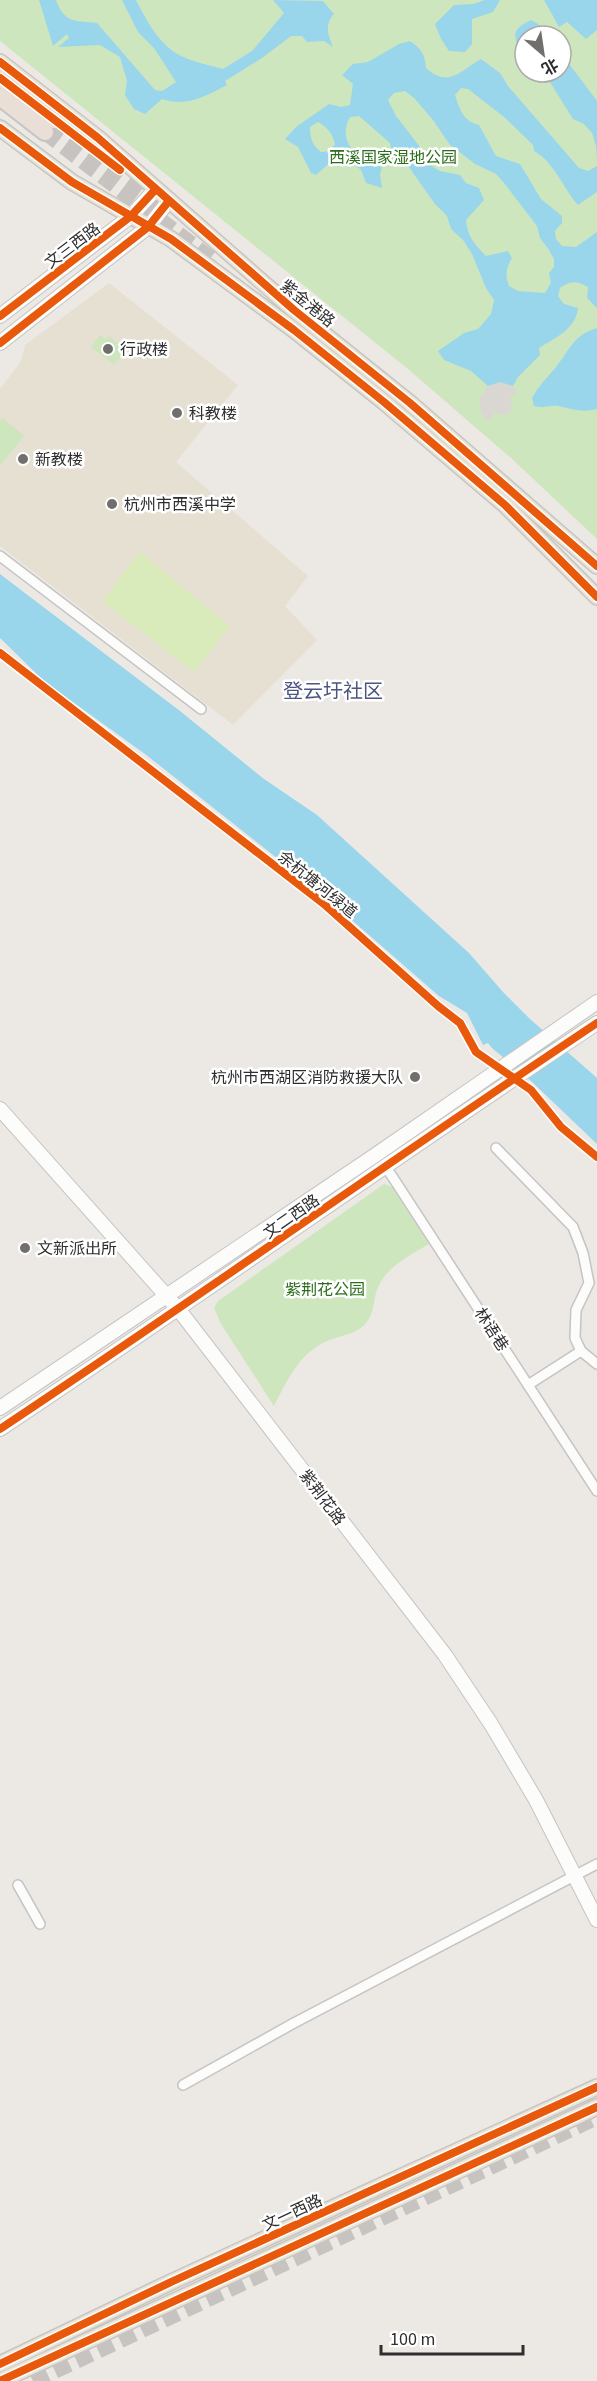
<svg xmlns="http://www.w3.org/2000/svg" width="597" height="2381" viewBox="0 0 597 2381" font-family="'Source Sans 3','Noto Sans SC',sans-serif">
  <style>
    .education { fill: #e6e0d3 }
    .green { fill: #cee6be; fill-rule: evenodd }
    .pitch { fill: #d9eabb }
    .plaza { fill: #dad6d2 }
    .water { fill: #99d6ec; fill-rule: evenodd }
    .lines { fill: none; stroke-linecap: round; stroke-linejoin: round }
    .highway-tunnel { stroke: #c6c3c0; stroke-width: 16; stroke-dasharray: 16 8; stroke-linecap: butt }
    .street-casing { stroke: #c5c4c5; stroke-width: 12 }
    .secondary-casing { stroke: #c5c4c5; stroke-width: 16 }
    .primary-casing { stroke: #c6c5c4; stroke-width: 18 }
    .highway-casing { stroke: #c6c5c4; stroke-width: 20 }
    .street { stroke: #fcfcfb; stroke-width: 9 }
    .secondary { stroke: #fcfcfb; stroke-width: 14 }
    .primary { stroke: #e8e4d6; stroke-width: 15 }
    .highway { stroke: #eadfd6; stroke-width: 16 }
    .cycleway-casing { stroke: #fff; stroke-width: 11 }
    .cycleway { stroke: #e8590c; stroke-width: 8 }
    .poi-dot { fill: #706f6e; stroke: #fff; stroke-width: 2 }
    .labels { text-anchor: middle; stroke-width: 5; stroke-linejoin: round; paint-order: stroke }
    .park-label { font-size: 16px; fill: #2c6e1b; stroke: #fff }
    .street-label { font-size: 16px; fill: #2e2e2e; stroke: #fff }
    .poi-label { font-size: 16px; fill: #2e2e2e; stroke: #fff; text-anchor: start }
    .quarter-label { font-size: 20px; fill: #4d5680; stroke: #fff }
  </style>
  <rect width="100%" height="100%" fill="#ece8e4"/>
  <path class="education" d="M109,283L238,385L176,462L308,576L285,606L317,640L233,725L0,546V389L21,361L25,345Z"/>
  <g class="green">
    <path d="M0,0H597V539L511,458L408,369L0,41ZM525,36H561V72H525Z"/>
    <path d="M100,335L106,339L109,336L126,350L114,365L91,347Z"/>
    <path d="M3,418L24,436L0,466V421Z"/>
    <path d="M384,1184L392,1187L429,1244C409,1256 383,1268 376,1293C373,1304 374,1313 366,1323C355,1336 339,1335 325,1342C298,1355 287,1381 274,1406L221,1324L214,1308L218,1301Z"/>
  </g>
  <path class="pitch" d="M140,552L230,626L194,672L102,601Z"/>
  <path class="plaza" d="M500,382L510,384L518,391L510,397L512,400L511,411L505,415L495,413L490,422L481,413L479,399L488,386Z"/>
  <g class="water">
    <path d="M39,0H56C65,24 74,20 97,23L155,90L162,91L176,82L154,48L138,32L122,0H136C147,21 159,45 181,56C193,62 209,65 223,69L252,51L284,13L273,0L323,1L334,14C324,25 328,35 333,47L324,41L307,42L302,36H291L262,58L225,81L227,85C204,97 187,107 162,99L145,114L134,109L125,95L127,81L120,57L100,45L58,47L69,38L67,34L53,46Z"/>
    <path d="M485,0H500L493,12L472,19V44L465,52L449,51L441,39L435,24L454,5L473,4Z"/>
    <path d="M544,0H597V30L586,39L567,22L559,27Z"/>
    <path d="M531,20L538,24L547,36H525V55C513,39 509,30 531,20Z"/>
    <path d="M410,41C422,49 425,55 426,68C449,89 461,70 481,59L500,73L508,86L579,168L588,171L597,166V192L578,205C563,188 554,162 534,151L533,145L504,117L468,89L461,88L455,95C460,110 463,121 479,125L496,156L520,164L541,199L562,216V223L555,231L556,239L562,246L576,247L597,232V308L587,298L588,287C576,280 570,281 560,288L558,296L564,304L578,308C576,329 555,338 539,348L540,355L518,377L513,386L500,382L488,386L471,371L444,360L438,351L464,333L478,329L491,314L494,300L486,288L472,254L463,240L451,229L447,216L435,204L406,163L392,157L390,143L359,116L350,117C336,141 359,163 382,167L380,174L382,188L366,183L361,170L345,157L333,160L316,175L311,173L298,147L285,139L296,127L329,104L341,107L350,105L353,84L342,75L353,64L368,62L399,44ZM405,91L414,98L433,120L450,145L475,164L496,174L504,183L537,226L540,238L549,250L554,259V267L549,273L551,283L545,293L518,291L509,286C505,275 506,268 512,258L508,251L486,256C475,245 467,236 466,220L484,200L479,188L466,183L460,175L440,171L428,164L424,152L396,116L388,100L394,93ZM318,122C327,127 333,134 335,144L330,151L321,152C312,145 310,138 310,127Z"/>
    <path d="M561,53L597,101V161L596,146L592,133L584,124L573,119L548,79L547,72H561Z"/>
    <path d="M597,328V409C583,413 572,409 558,406C549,405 543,409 534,406L532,398C539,385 547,378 556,367C570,350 572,336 597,328Z"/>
    <path d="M0,574L180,711L264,779L317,815L469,953L503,992L530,1019L597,1078V1144L531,1081L492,1048L488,1043L483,1045L467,1013L439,996L315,888L145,754L45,682L0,638Z"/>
  </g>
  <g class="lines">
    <g class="highway-tunnel">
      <path d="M54,120L160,200"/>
      <path d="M45,132L216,263"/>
      <path d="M33,2381L597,2117"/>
    </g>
    <defs>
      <g id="street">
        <path d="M0,556L201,709"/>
        <path d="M496,1148L573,1227L583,1253L589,1283L576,1310L575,1338L581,1351L597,1364"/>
        <path d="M386,1167L597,1491"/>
        <path d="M528,1385L581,1351"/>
        <path d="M18,1885L40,1924"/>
        <path d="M183,2085L294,2023L597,1864"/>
      </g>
      <g id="secondary">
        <path d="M0,316L131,216L155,190"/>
        <path d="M0,343L148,227L168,202"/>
        <path d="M0,1109L179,1310L445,1655L491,1724L536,1800L597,1920"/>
        <path d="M0,1408L377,1154L597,1002"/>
        <path d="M0,1429C200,1296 397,1156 597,1023"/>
      </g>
      <g id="primary">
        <path d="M0,62L98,138L294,310L410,403L597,566"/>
        <path d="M0,128L72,182L171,239L294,330L384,402L505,505L597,597"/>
        <path d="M0,2364L171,2282L597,2087"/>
        <path d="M0,2381L597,2107"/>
      </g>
      <g id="highway">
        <path d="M0,78L54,120"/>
        <path d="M0,97L45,132"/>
      </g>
    </defs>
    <use href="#street" class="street-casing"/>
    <use href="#secondary" class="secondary-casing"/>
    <use href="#primary" class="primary-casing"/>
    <use href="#highway" class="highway-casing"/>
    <use href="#street" class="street"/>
    <use href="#secondary" class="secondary"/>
    <use href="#primary" class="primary"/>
    <use href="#highway" class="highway"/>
    <defs>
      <g id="cycleway">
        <path d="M0,62L98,138L294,310L410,403L597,566"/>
        <path d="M0,78L120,170"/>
        <path d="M0,128L72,182L171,239L294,330L384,402L505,505L597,597"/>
        <path d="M0,316L131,216L155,190"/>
        <path d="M0,343L148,227L168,202"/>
        <path d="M0,653L324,904L438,1006L460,1023L476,1052L531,1090L561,1127L597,1157"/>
        <path d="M0,1429C200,1296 397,1156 597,1023"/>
        <path d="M0,2364L171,2282L597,2087"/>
        <path d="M0,2381L597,2107"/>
      </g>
    </defs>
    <use href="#cycleway" class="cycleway-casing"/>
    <use href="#cycleway" class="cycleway"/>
  </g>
  <g class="poi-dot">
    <circle cx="108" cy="349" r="6"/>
    <circle cx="177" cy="413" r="6"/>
    <circle cx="23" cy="459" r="6"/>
    <circle cx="112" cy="504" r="6"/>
    <circle cx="415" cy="1077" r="6"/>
    <circle cx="25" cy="1248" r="6"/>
  </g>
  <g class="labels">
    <g class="park-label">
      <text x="393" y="163">西溪国家湿地公园</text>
      <text x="325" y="1295">紫荆花公园</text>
    </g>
    <g class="street-label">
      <text transform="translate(72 245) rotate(-37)" y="6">文三西路</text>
      <text transform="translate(308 303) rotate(39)" y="6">紫金港路</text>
      <text transform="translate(318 884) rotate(39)" y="6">余杭塘河绿道</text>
      <text transform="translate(291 1216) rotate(-35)" y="6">文二西路</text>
      <text transform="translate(492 1329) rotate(57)" y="6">林语巷</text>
      <text transform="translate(323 1497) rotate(53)" y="6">紫荆花路</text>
      <text transform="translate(292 2212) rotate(-25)" y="6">文一西路</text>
    </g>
    <g class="poi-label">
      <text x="120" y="355">行政楼</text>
      <text x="189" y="419">科教楼</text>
      <text x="35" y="465">新教楼</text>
      <text x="124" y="510">杭州市西溪中学</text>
      <text x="403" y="1083" text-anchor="end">杭州市西湖区消防救援大队</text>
      <text x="37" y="1254">文新派出所</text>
    </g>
    <g class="quarter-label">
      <text x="333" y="698">登云圩社区</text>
    </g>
  </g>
  <g transform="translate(543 54) rotate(151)"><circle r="28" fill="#ffffff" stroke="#ababab" stroke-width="1.5"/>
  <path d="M0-4.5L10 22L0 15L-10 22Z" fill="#706f6e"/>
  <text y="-9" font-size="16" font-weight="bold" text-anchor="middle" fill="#2e2e2e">北</text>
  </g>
  <path d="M381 2345v9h142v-9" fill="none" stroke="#2e2e2e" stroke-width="3"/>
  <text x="390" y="2345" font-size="18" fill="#2e2e2e" stroke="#ffffff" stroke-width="4.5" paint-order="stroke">100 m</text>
</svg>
